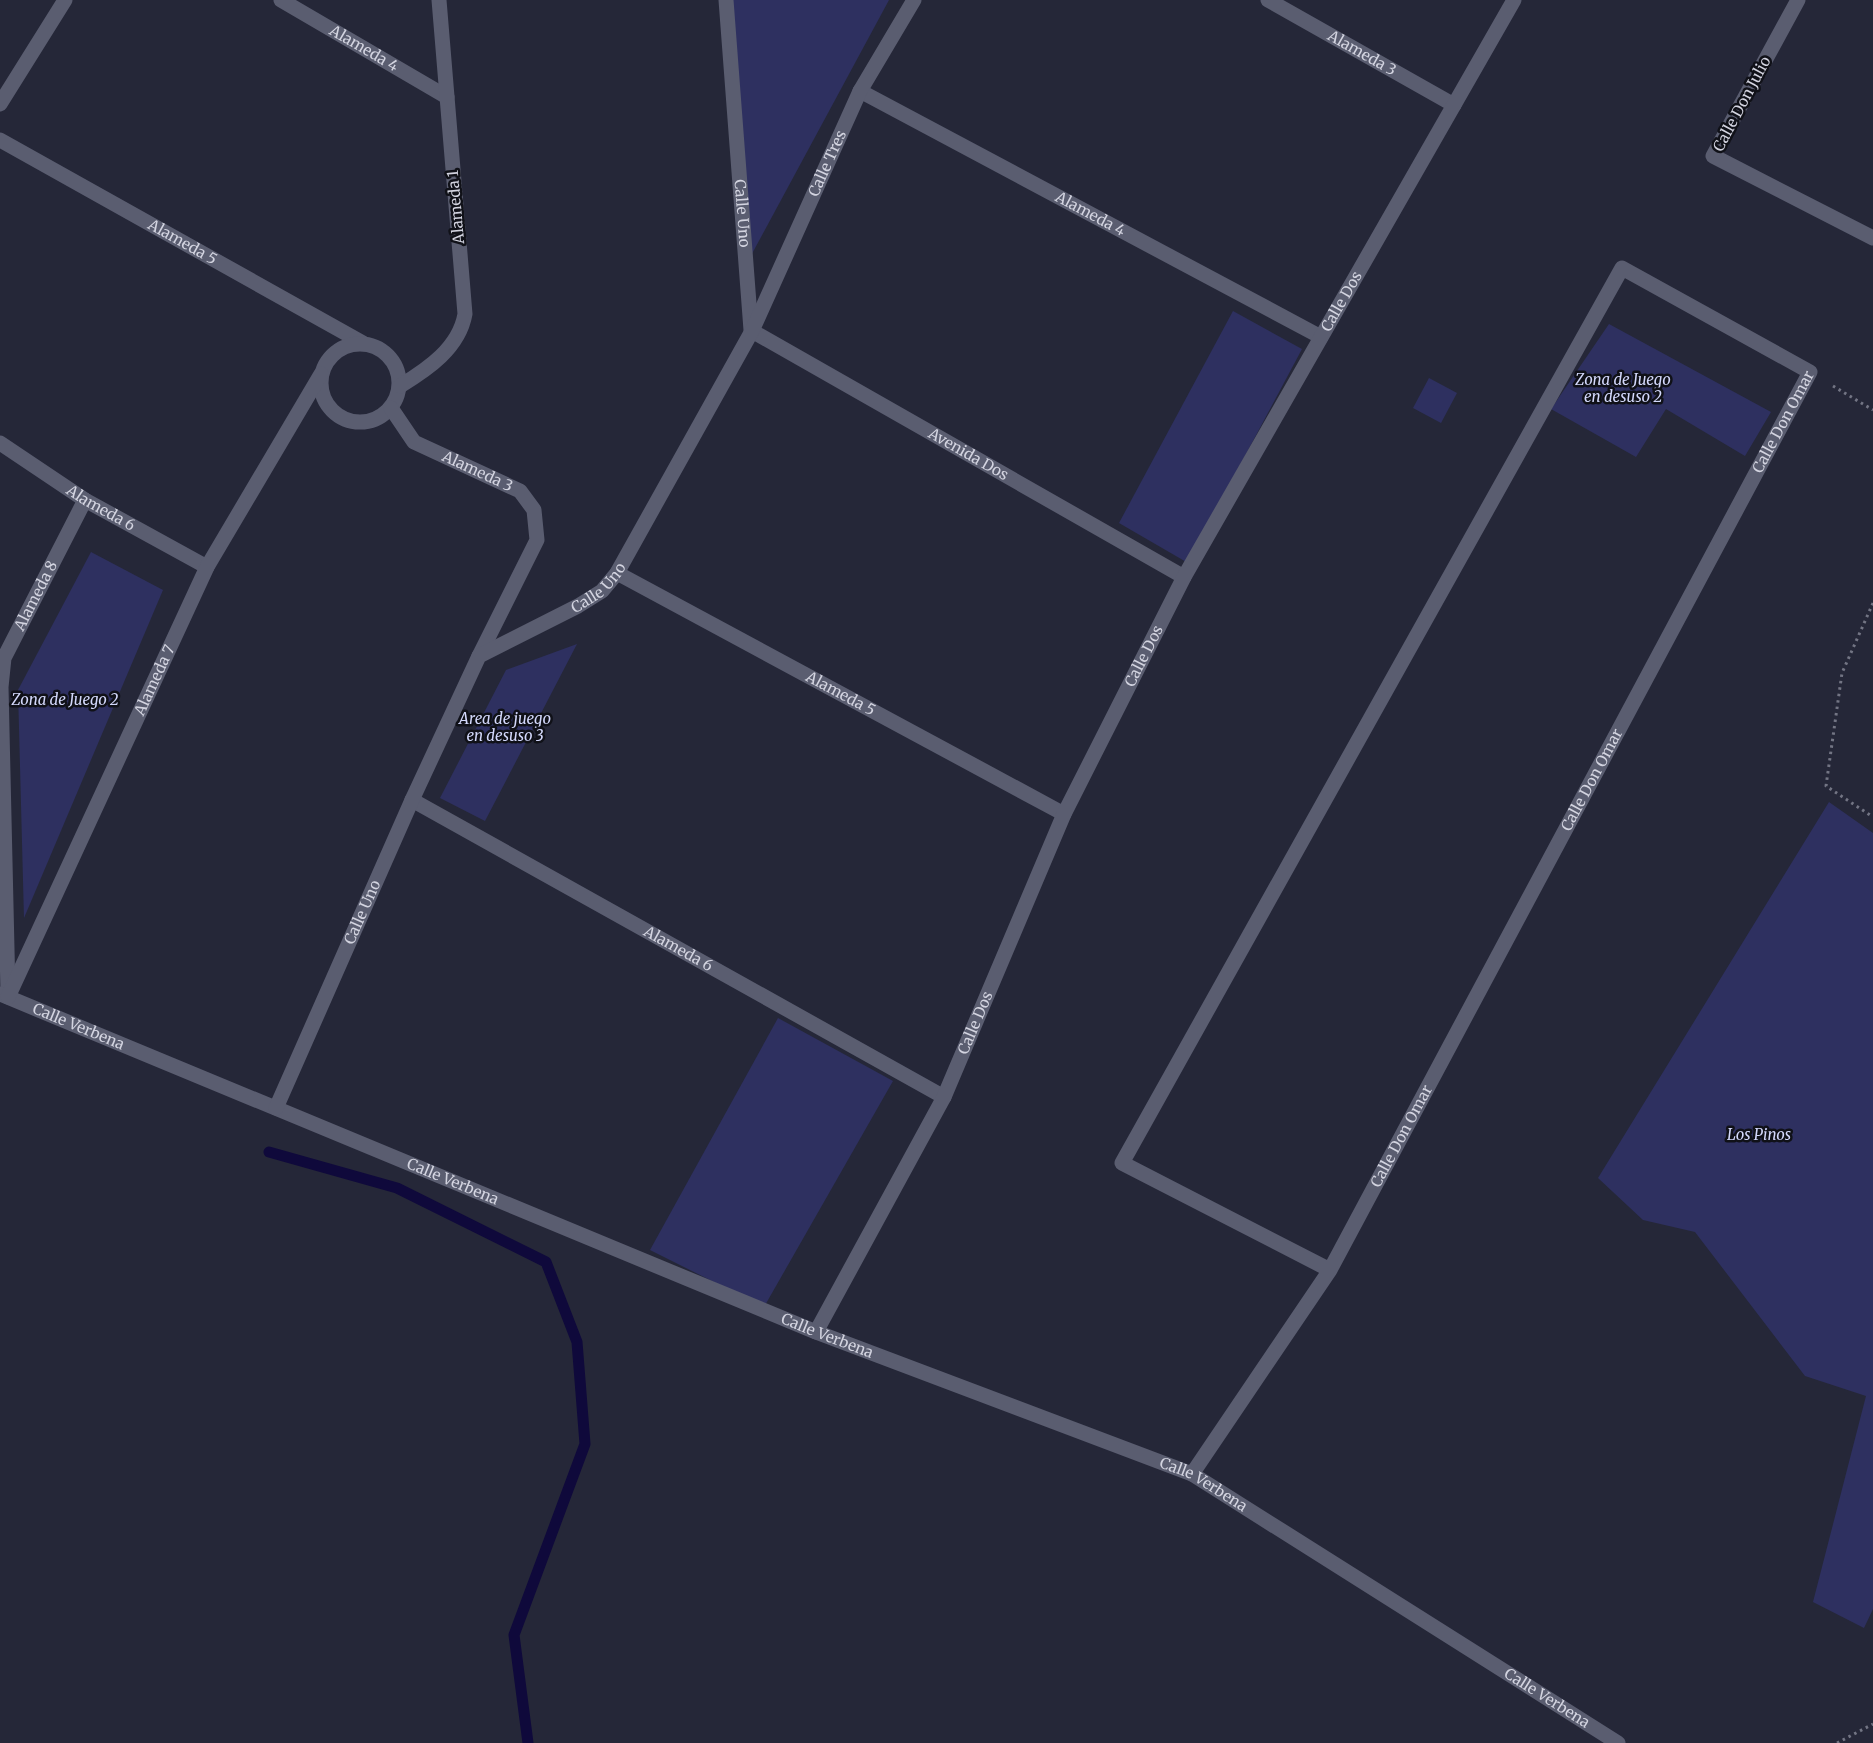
<svg xmlns="http://www.w3.org/2000/svg" width="1873" height="1743" viewBox="0 0 1873 1743" font-family="Merriweather,serif">
  <style>
    .green { fill: #2e3060 }
    .lines { fill: none; stroke-linecap: round; stroke-linejoin: round }
    .stream { stroke: #0f093b; stroke-width: 11 }
    .path { stroke: #737584; stroke-width: 3; stroke-dasharray: 2.5 4; stroke-linecap: butt }
    .minor { stroke: #5a5d70; stroke-width: 15 }
    .labels { text-anchor: middle; stroke-width: 5; stroke-linejoin: round; paint-order: stroke }
    .street-label { font-size: 15px; fill: #d3d4e0; stroke: #101118 }
    .park-label { font-size: 15px; font-style: italic; fill: #d3d8fb; stroke: #101118 }
  </style>
  <rect width="100%" height="100%" fill="#252738"/>
  <g class="green">
    <path d="M728,0H889L747,263Z"/>
    <path d="M1233,311L1302,349L1188,563L1119,523Z"/>
    <path d="M1609,324L1771,412L1745,456L1666,409L1636,457L1551,409Z"/>
    <path d="M1429,378L1457,393L1441,423L1413,408Z"/>
    <path d="M91,552L163,590L24,918L18,690Z"/>
    <path d="M577,644L485,821L440,798L506,670Z"/>
    <path d="M1829,802L1873,833V1609L1864,1628L1813,1602L1866,1396L1805,1376L1695,1232L1643,1220L1598,1178Z"/>
    <path d="M778,1018L893,1081L764,1307L650,1250Z"/>
  </g>
  <g class="lines">
    <path class="stream" d="M269,1152L397,1188L546,1262L577,1342L585,1444L514,1635L528,1743"/>
    <g class="path">
      <path d="M1833,386L1873,410"/>
      <path d="M1873,603L1842,673L1826,786L1873,817"/>
      <path d="M1837,1743L1873,1724"/>
    </g>
    <g class="minor">
      <path id="s1" d="M281,0L447,97"/>
      <path id="s2" d="M726,0L751,330"/>
      <path id="s3" d="M1268,0L1454,105"/>
      <path d="M1798,0L1713,156L1873,238"/>
      <path id="s4" d="M860,91L1321,337"/>
      <path d="M0,104L65,0"/>
      <path id="s5" d="M0,140L363,343"/>
      <path id="s6" d="M752,331L1184,577"/>
      <circle cx="360" cy="383" r="39"/>
      <path d="M400,386C428,369 459,348 465,314L439,0"/>
      <path id="s7" d="M391,408L414,442L520,491L534,510L537,540L479,656"/>
      <path id="s8" d="M0,443L85,500L207,567"/>
      <path id="s9" d="M617,573L1064,814"/>
      <path id="s10" d="M412,800L944,1097"/>
      <path id="s11" d="M8,993L1,687L4,658L85,500"/>
      <path id="s12" d="M0,994L816,1332L1192,1474L1618,1743"/>
      <path id="s13" d="M8,997L207,567L321,374"/>
      <path id="s14" d="M276,1108L412,800L479,656L578,606L602,591L617,573L752,331L860,91L914,0"/>
      <path id="s15" d="M816,1332L944,1097L1064,814L1184,577L1514,0"/>
      <path id="s16" d="M1192,1474L1330,1270L1810,372L1622,268L1122,1163L1330,1270"/>
    </g>
  </g>
  <g class="labels">
    <g class="street-label">
      <text dy="5" stroke="none"><textPath href="#s1" startOffset="96">Alameda 4</textPath></text>
      <text dy="5" stroke="none"><textPath href="#s3" startOffset="108">Alameda 3</textPath></text>
      <text transform="translate(1742 104) rotate(-62)" y="5">Calle Don Julio</text>
      <text dy="5" stroke="none"><textPath href="#s14" startOffset="1119">Calle Tres</textPath></text>
      <text transform="translate(456 207) rotate(-95)" y="5">Alameda 1</text>
      <text dy="5" stroke="none"><textPath href="#s2" startOffset="214">Calle Uno</textPath></text>
      <text dy="5" stroke="none"><textPath href="#s4" startOffset="261">Alameda 4</textPath></text>
      <text dy="5" stroke="none"><textPath href="#s5" startOffset="209">Alameda 5</textPath></text>
      <text dy="5" stroke="none"><textPath href="#s15" startOffset="1158">Calle Dos</textPath></text>
      <text dy="5" stroke="none"><textPath href="#s16" startOffset="1208">Calle Don Omar</textPath></text>
      <text dy="5" stroke="none"><textPath href="#s6" startOffset="249">Avenida Dos</textPath></text>
      <text dy="5" stroke="none"><textPath href="#s7" startOffset="111">Alameda 3</textPath></text>
      <text dy="5" stroke="none"><textPath href="#s8" startOffset="120">Alameda 6</textPath></text>
      <text dy="5" stroke="none"><textPath href="#s14" startOffset="634">Calle Uno</textPath></text>
      <text dy="5" stroke="none"><textPath href="#s11" startOffset="405">Alameda 8</textPath></text>
      <text dy="5" stroke="none"><textPath href="#s15" startOffset="752">Calle Dos</textPath></text>
      <text dy="5" stroke="none"><textPath href="#s13" startOffset="349">Alameda 7</textPath></text>
      <text dy="5" stroke="none"><textPath href="#s9" startOffset="254">Alameda 5</textPath></text>
      <text dy="5" stroke="none"><textPath href="#s16" startOffset="802">Calle Don Omar</textPath></text>
      <text dy="5" stroke="none"><textPath href="#s14" startOffset="214">Calle Uno</textPath></text>
      <text dy="5" stroke="none"><textPath href="#s10" startOffset="305">Alameda 6</textPath></text>
      <text dy="5" stroke="none"><textPath href="#s15" startOffset="348">Calle Dos</textPath></text>
      <text dy="5" stroke="none"><textPath href="#s12" startOffset="85">Calle Verbena</textPath></text>
      <text dy="5" stroke="none"><textPath href="#s16" startOffset="398">Calle Don Omar</textPath></text>
      <text dy="5" stroke="none"><textPath href="#s12" startOffset="490">Calle Verbena</textPath></text>
      <text dy="5" stroke="none"><textPath href="#s12" startOffset="895">Calle Verbena</textPath></text>
      <text dy="5" stroke="none"><textPath href="#s12" startOffset="1300">Calle Verbena</textPath></text>
      <text dy="5" stroke="none"><textPath href="#s12" startOffset="1705">Calle Verbena</textPath></text>
    </g>
    <g class="park-label">
      <text x="1623" y="385">Zona de Juego<tspan x="1623" dy="17">en desuso 2</tspan></text>
      <text x="65" y="705">Zona de Juego 2</text>
      <text x="505" y="724">Area de juego<tspan x="505" dy="17">en desuso 3</tspan></text>
      <text x="1759" y="1140">Los Pinos</text>
    </g>
  </g>
</svg>
